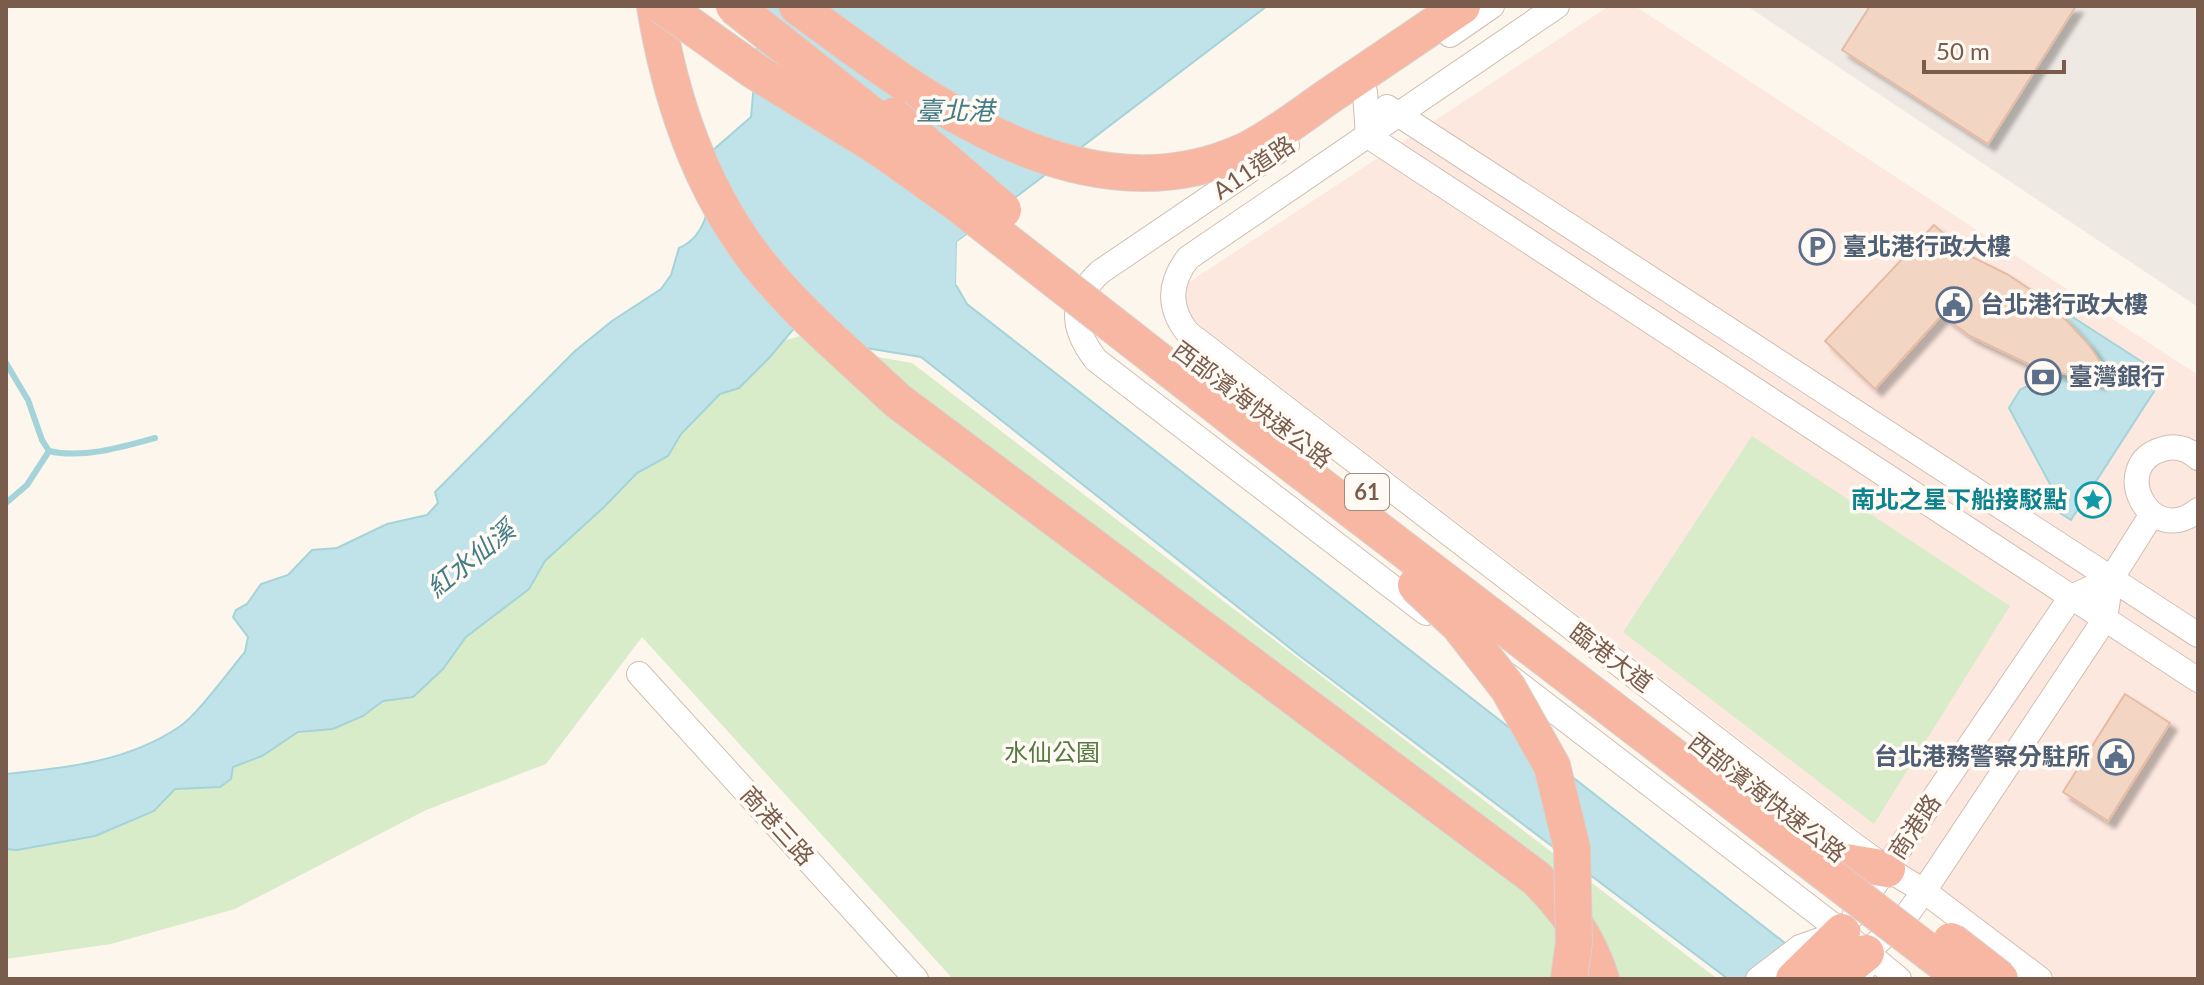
<svg xmlns="http://www.w3.org/2000/svg" width="2204" height="985" viewBox="0 0 2204 985" font-family="Lato,'Noto Sans TC',sans-serif">
  <style>
    .commercial { fill: #fde8e0 }
    .industrial { fill: #efe9e4 }
    .green { fill: #d8ecc9 }
    .water { fill: #bfe3e8; stroke: #a5d3da; stroke-width: 2 }
    .pier { fill: #fdf6ec }
    .lines { fill: none; stroke-linecap: round; stroke-linejoin: round }
    .stream { stroke: #a5d3da; stroke-width: 6 }
    .building { fill: #f3d5c3; stroke: #e6bba3; stroke-width: 2; filter: url(#shadow) }
    .minor-casing { stroke: #d1beb0; stroke-width: 26 }
    .highway-casing { stroke: #dad1cd; stroke-width: 38 }
    .minor { stroke: #fff; stroke-width: 24 }
    .highway { stroke: #f7b7a3; stroke-width: 36 }
    .highway-bridge-casing { stroke: #dad1cd; stroke-width: 38; stroke-linecap: butt }
    .highway-bridge { stroke: #f7b7a3; stroke-width: 36 }
    .labels { text-anchor: middle; stroke-width: 7; stroke-linejoin: round; paint-order: stroke }
    .shield { fill: #fffaf3; stroke: #a28b7f; stroke-width: 2 }
    .shield-label { font-size: 22px; font-weight: bold; fill: #7a5c4d }
    .street-label { font-size: 24px; fill: #7a5c4d; stroke: #fffaf3 }
    .service-label { font-size: 24px; font-weight: bold; fill: #4e5e75; stroke: #fffaf3; text-anchor: start }
    .culture-label { font-size: 24px; font-weight: bold; fill: #0d838f; stroke: #fffaf3; text-anchor: end }
    .park-label { font-size: 24px; fill: #537a41; stroke: #fffaf3 }
    .water-label { font-size: 26px; font-style: italic; fill: #437c86; stroke: #fffaf3 }
  </style>
  <defs>
    <filter id="shadow"><feDropShadow dx="7" dy="7" stdDeviation="2" flood-color="#0004"/></filter>
  </defs>
  <rect width="100%" height="100%" fill="#fdf6ec"/>
  <path class="commercial" d="M1609,6H1635L2198,375V979H2052L1165,298Z"/>
  <path class="industrial" d="M1747,6H2198V307Z"/>
  <g class="green">
    <path d="M818,331L855,353L912,363L1715,977L1712,979H953L642,637L546,764L426,810L235,909L111,944L6,959V838H36L772,344Z"/>
    <path d="M1752,436L2010,606L1874,824L1623,632Z"/>
  </g>
  <g class="water">
    <path d="M761,6H1267L957,242L956,285L967,304L1831,979H1728L1300,656L921,357L860,347L796,326L769,358L739,388L720,394L681,434L668,456L637,473L604,507L545,561L529,589L466,637L443,669L413,697L383,701L363,716L333,729L298,732L262,756L233,767L231,779L220,787L175,789L154,811L95,836L17,850L6,849V774C66,768 127,762 179,727C197,715 229,671 245,652L248,637L233,617L236,610L247,604L261,584L288,575L312,550L337,548L387,524L427,515L438,503L435,492L575,351L612,321L661,289L671,275L679,248C715,232 710,186 712,151L751,117Z"/>
    <path d="M2040,296L2164,376L2071,520L2033,496L2051,486L2009,408L2020,390L2038,380L2043,369L2099,382L2101,376L2107,372L2090,346Z"/>
  </g>
  <path class="pier" d="M1069,162L961,244L960,282L956,285L957,242Z"/>
  <g class="lines">
    <g class="stream">
      <path d="M6,363L28,400L42,440L49,451"/>
      <path d="M6,503L27,485L49,451C82,459 123,447 155,438"/>
    </g>
  </g>
  <g class="building">
    <path d="M1870,6H2076L1988,144L1842,50Z"/>
    <path d="M1934,225L1968,255L2007,274L2040,296L2068,322L2090,346L2107,372L2101,376L2100,382L2035,367L1970,336L1942,315L1875,389L1825,341Z"/>
    <path d="M2125,694L2170,723L2108,821L2063,792Z"/>
  </g>
  <g class="lines">
    <defs>
      <g id="minor">
        <path d="M1557,6L1188,258C1169,283 1168,307 1187,332L1849,841L1887,869L1924,891L2040,979"/>
        <path d="M1450,35L1492,6"/>
        <path d="M1365,92L1368,136L2198,680"/>
        <path d="M1387,107L2198,635"/>
        <path d="M1287,145L1100,272C1069,301 1071,328 1096,360L1426,613"/>
        <path d="M2198,458C2188,449 2176,445 2163,449C2108,464 2149,550 2198,510"/>
        <path d="M639,674L916,979"/>
        <path d="M1506,674L1842,932L1899,979"/>
        <path d="M1855,914L2071,597L2111,579"/>
        <path d="M1864,969L1866,953L1906,916L1924,891L2105,619L2111,579L2152,514"/>
        <path d="M1758,979L1800,947L1831,936"/>
      </g>
      <g id="highway">
        <path d="M655,6C670,99 700,189 759,264C800,315 851,357 898,401L1536,878C1566,908 1588,938 1601,979"/>
        <path d="M797,6C922,98 1082,225 1245,151C1276,136 1304,113 1332,94C1375,65 1419,35 1462,6"/>
        <path d="M1798,832L1834,860L1887,869"/>
        <path d="M1794,979L1842,932"/>
        <path d="M1834,979L1866,953"/>
      </g>
    </defs>
    <use href="#minor" class="minor-casing"/>
    <use href="#highway" class="highway-casing"/>
    <use href="#minor" class="minor"/>
    <use href="#highway" class="highway"/>
    <defs>
      <g id="highway-bridge">
        <path d="M663,6L753,70L881,149L957,203L1249,431L1964,979"/>
        <path d="M734,6L906,142"/>
        <path d="M893,116L1003,210"/>
        <path d="M1416,585L1459,625L1508,688L1552,766L1572,848L1574,942L1569,979"/>
        <path d="M1951,941L2000,979"/>
      </g>
    </defs>
    <use href="#highway-bridge" class="highway-bridge-casing"/>
    <use href="#highway-bridge" class="highway-bridge"/>
  </g>
  <defs>
    <symbol id="parking-ring" viewBox="-11 -11 22 22"><circle r="9.5" fill="#fffaf3" stroke="#5c6f8a" stroke-width="1.5"/><path d="M-3.5-5.5H1a3.5 3.5 0 0 1 0 7H-1V5.5H-3.5ZM-1-3.4V-.6H.8a1.4 1.4 0 0 0 0-2.8Z" fill="#5c6f8a"/></symbol>
    <symbol id="civic-ring" viewBox="-11 -11 22 22"><circle r="9.5" fill="#fffaf3" stroke="#5c6f8a" stroke-width="1.5"/><path d="M-.6-6.5H3V-4.5H.6V-3L4-1V1h2V6H-6V1h2V-1L-.6-3ZM-1.2 2.5V6h2.4V2.5Z" fill="#5c6f8a"/></symbol>
    <symbol id="bank-ring" viewBox="-11 -11 22 22"><circle r="9.5" fill="#fffaf3" stroke="#5c6f8a" stroke-width="1.5"/><path d="M-6-4H6V4H-6ZM0-2.3a2.3 2.3 0 1 0 0 4.6a2.3 2.3 0 1 0 0-4.6Z" fill="#5c6f8a"/></symbol>
    <symbol id="sight-ring" viewBox="-11 -11 22 22"><circle r="9.5" fill="#fffaf3" stroke="#0f9aa8" stroke-width="1.5"/><path d="M0-6L1.8-2.2L6-1.7L2.9 1.2L3.7 5.4L0 3.3L-3.7 5.4L-2.9 1.2L-6-1.7L-1.8-2.2Z" fill="#0f9aa8"/></symbol>
  </defs>
  <g fill-rule="evenodd">
    <use href="#parking-ring" x="1797" y="227" width="40" height="40"/>
    <use href="#civic-ring" x="1934" y="285" width="40" height="40"/>
    <use href="#bank-ring" x="2023" y="357" width="40" height="40"/>
    <use href="#sight-ring" x="2073" y="480" width="40" height="40"/>
    <use href="#civic-ring" x="2096" y="737" width="40" height="40"/>
  </g>
  <g class="labels">
    <rect class="shield" x="1345" y="474" width="44" height="36" rx="6"/>
    <g class="shield-label">
      <text x="1367" y="500">61</text>
    </g>
    <g class="street-label">
      <text transform="translate(1254 168) rotate(-34)" y="8">A11道路</text>
      <text transform="translate(1252 405) rotate(37)" y="8">西部濱海快速公路</text>
      <text transform="translate(1611 658) rotate(37)" y="8">臨港大道</text>
      <text transform="translate(1767 798) rotate(38)" y="8">西部濱海快速公路</text>
      <text transform="translate(777 826) rotate(48)" y="8">商港三路</text>
      <text transform="translate(1915 827) rotate(-56)" y="8">商港路</text>
    </g>
    <g class="service-label">
      <text x="1843" y="255">臺北港行政大樓</text>
      <text x="1980" y="313">台北港行政大樓</text>
      <text x="2069" y="385">臺灣銀行</text>
      <text x="2090" y="765" text-anchor="end">台北港務警察分駐所</text>
    </g>
    <g class="culture-label">
      <text x="2067" y="508">南北之星下船接駁點</text>
    </g>
    <g class="park-label">
      <text x="1052" y="761">水仙公園</text>
    </g>
    <g class="water-label">
      <text x="955" y="120">臺北港</text>
      <text transform="translate(471 559) rotate(-39)" y="9">紅水仙溪</text>
    </g>
  </g>
  <rect width="2204" height="985" fill="none" stroke="#7a5c4d" stroke-width="16"/>
  <path d="M1924 60v12h140v-12" fill="none" stroke="#7a5c4d" stroke-width="4"/>
  <text x="1936" y="60" font-size="24" fill="#7a5c4d" stroke="#fffaf3" stroke-width="6" paint-order="stroke">50 m</text>
</svg>
